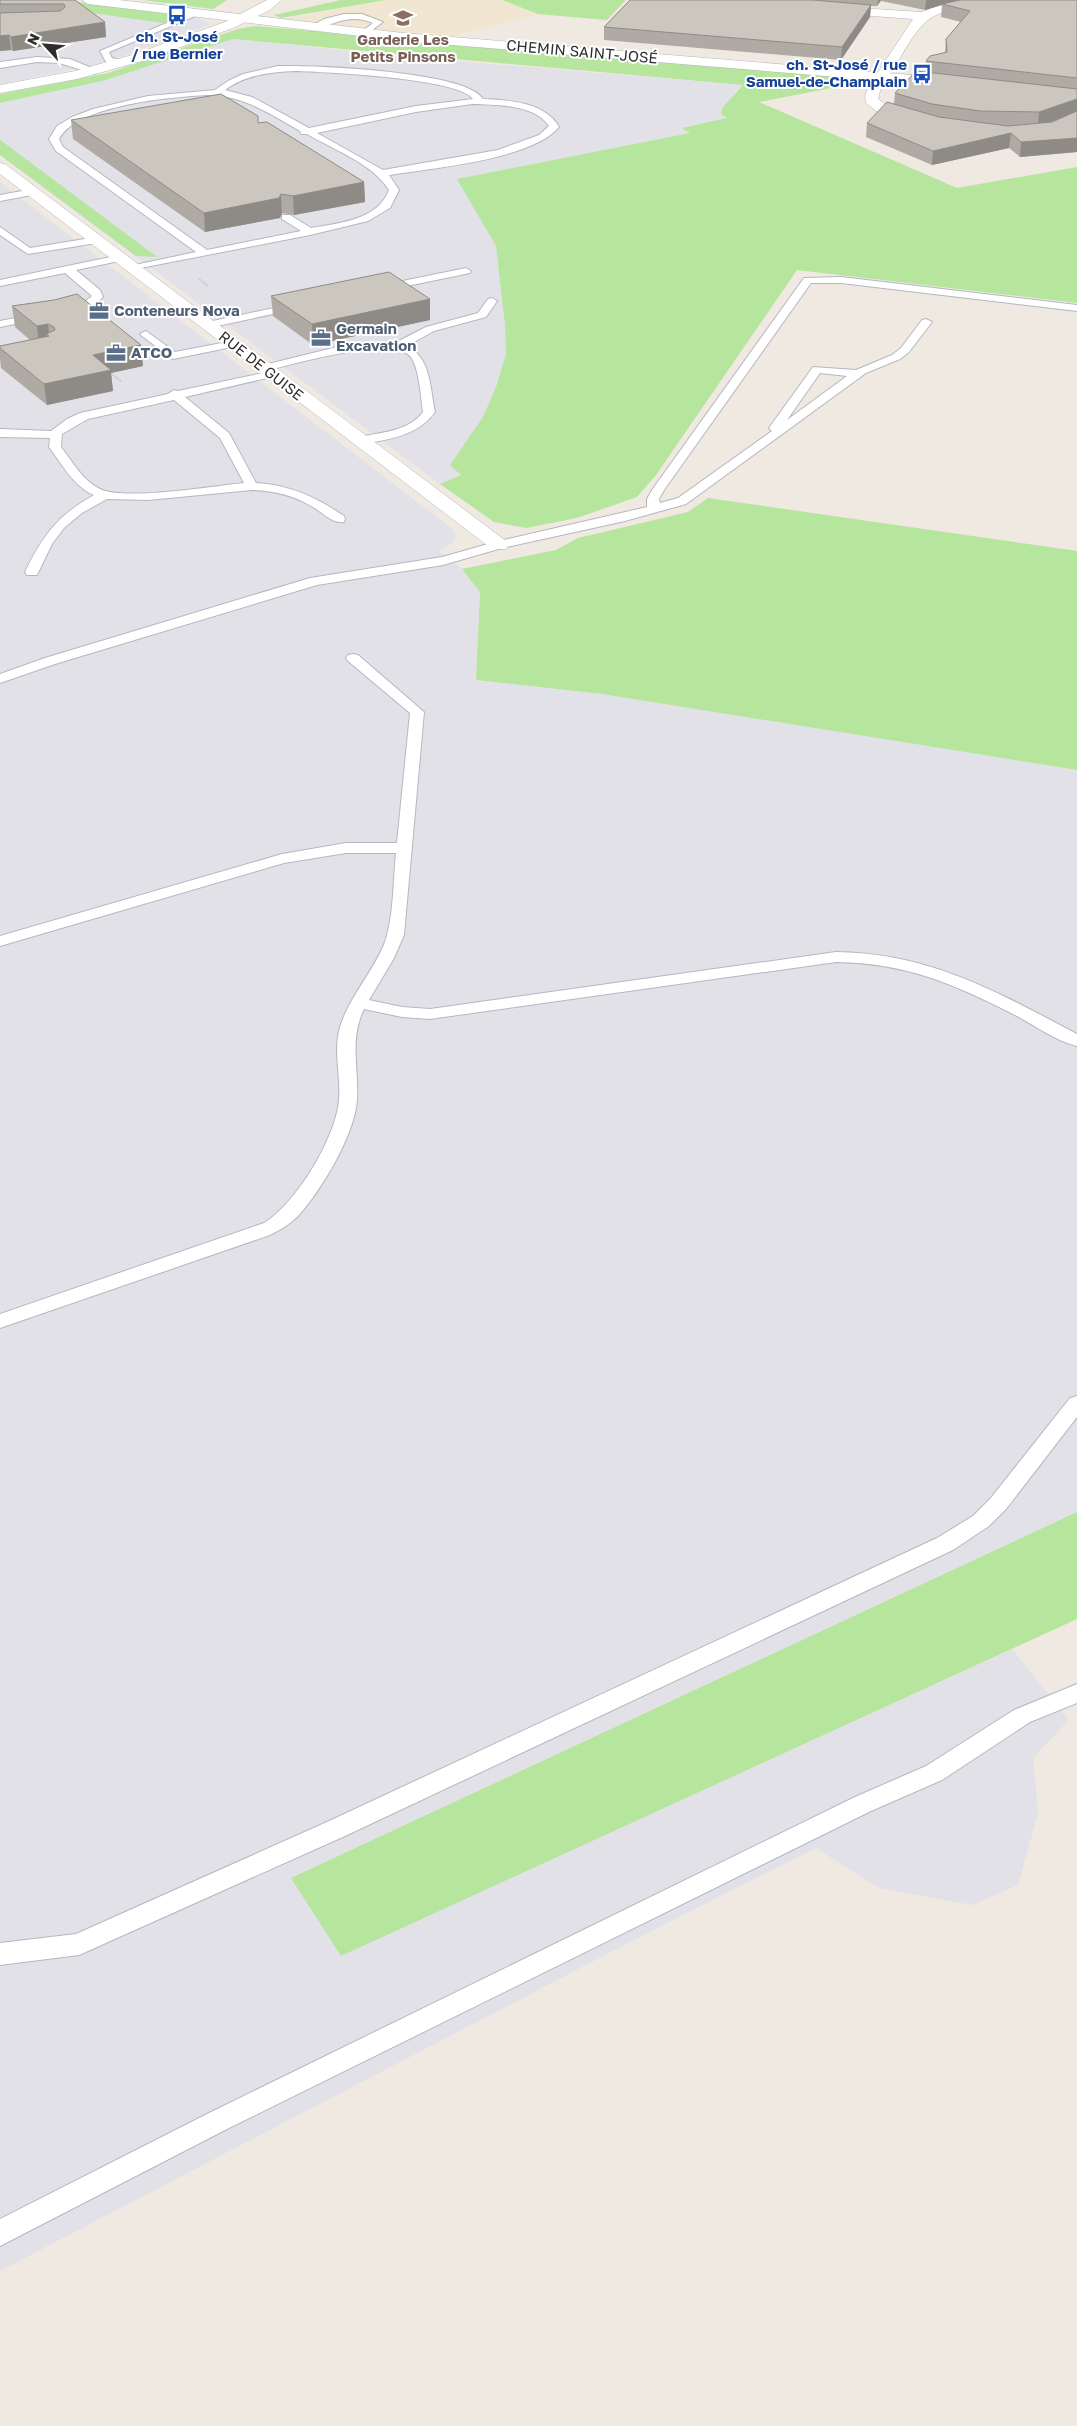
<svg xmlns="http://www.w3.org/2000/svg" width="1077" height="2426" viewBox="0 0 1077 2426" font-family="'Golos Text',sans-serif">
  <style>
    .industrial { fill: #e3e1e8 }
    .education { fill: #f0e6d1 }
    .green { fill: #b6e59e }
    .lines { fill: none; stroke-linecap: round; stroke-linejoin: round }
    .service-casing { stroke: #b4b7c1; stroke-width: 2 }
    .minor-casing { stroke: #b4b7c1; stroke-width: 1 }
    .tertiary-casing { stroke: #b4b7c1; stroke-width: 1 }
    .path { stroke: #c9c9c9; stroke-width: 2; stroke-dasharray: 2 1; stroke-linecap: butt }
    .service { fill: #fff; fill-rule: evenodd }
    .minor { fill: #fff; fill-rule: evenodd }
    .tertiary { fill: #fff; fill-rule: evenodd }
    .wall { fill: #afaba4 }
    .shaded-wall { fill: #8e8b86 }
    .building { fill: #cbc7bf; stroke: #8e8b86 }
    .labels { text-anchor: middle; stroke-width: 4; stroke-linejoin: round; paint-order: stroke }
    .far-transit-label { font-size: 15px; font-weight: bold; fill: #164399; stroke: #fff }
    .far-education-label { font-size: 15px; font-weight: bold; fill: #785e54; stroke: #fff }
    .far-street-label { font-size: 15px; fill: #2e2e2e; stroke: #fff }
    .far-service-label { font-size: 15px; font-weight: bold; fill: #4e5e75; stroke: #fff; text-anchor: start }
  </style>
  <rect width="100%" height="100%" fill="#efe9e1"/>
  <g class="industrial">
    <path d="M0,0H61L196,17L207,22L209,25L100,64L0,84Z"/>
    <path d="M233,39L420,58L743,85L732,96L728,118L683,128L691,133L458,179L496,246L505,325L506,354L496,387L483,417L451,465L461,475L440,484L0,155V103L62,90Z"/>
    <path d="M0,182L451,528L456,536L452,543L439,551L462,569L480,592L476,680L602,694L1077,770V1512L292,1878L341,1955L1012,1649L1069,1720L1033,1758L1038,1814L1018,1885L972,1905L879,1888L816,1848L628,1943L0,2271Z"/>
  </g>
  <path class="education" d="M386,0H502L538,14L448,37L280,20Z"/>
  <g class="green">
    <path d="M0,0H61L176,15L177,17L163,23Z"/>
    <path d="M142,0H227L213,9Z"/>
    <path d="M341,0H386L281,18L274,15Z"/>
    <path d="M502,0H626L607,20L538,14Z"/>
    <path d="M255,26L832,76L828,77L831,79L862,82L759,102L957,188L1077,167V303L797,270L656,475L637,497L577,518L526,528L494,522L440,484L461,475L450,465L483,417L496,387L506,354L505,325L496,246L457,179L690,133L682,128L727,118L721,114L723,107L743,85L233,39L102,81L0,103V94L108,73L238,29Z"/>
    <path d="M0,140L3,142L157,257L136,256L0,155Z"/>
    <path d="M708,498L1077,551V770L602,694L476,680L480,592L462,569L556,550L578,538L688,512Z"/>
    <path d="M1077,1512V1619L341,1956L291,1878Z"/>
  </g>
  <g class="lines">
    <defs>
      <g id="service">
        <path d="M193,12L200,14L109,52L112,58L123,61V65L106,62L100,51Z"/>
        <path d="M344,14H362L383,22L364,36L360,33L373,23C350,13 333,24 312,31L308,28L324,19Z"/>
        <path d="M37,57L70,59L99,71L95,74L59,63L37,62L0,68V62Z"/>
        <path d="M278,66C312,65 467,71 483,99C508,100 545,102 559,127C531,160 432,168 389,175L399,190L390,208L368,221L310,235L130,270V266L196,252L56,151L49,139L57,126L72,117L93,109L148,96L215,90L228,81L243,74ZM295,71C324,72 459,78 473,99L416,106L309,128L252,97L225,90C245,75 271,72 295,71ZM207,95C243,95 270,114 300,131L301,134H307C334,150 372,163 389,190C378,220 339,223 311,228L290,215H282V219L301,231L207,250L63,147L59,139C77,105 171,97 207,95ZM472,104C496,105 535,104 549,126L539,135L498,150L383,170L317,133L416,112Z"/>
        <path d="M33,189L38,192L37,194L0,201V195Z"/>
        <path d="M0,227L30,248L97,237L102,240L97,243L28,254L0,235Z"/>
        <path d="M120,255L125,258L124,260L76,270L100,290L103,297C94,308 80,311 67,314L62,311L83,303L92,296L65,273L0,286V280Z"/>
        <path d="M466,268L471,271L470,273L383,291L378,288L383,285Z"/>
        <path d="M841,277L1077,305V311L841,283H811L664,490L659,499L660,503L678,498L772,431L769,428L813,367L856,370L892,355L901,348L922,320L926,319L932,322L909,352L900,359L866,373L686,504L625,521L502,548L443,565L317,585L55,664L0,683V674L45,658L310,578L442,557L499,541L647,507V499L652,490L804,278ZM820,373L847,376L787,420Z"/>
        <path d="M492,298L497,301L486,317L434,331L407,346C431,358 430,388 435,412C417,437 388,439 359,445L353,441L355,438C379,432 407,433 423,412C421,398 419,366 410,356C390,335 291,365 264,371L258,368L260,366L341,346L364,343H395L426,327L478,313L488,299Z"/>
        <path d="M297,303L301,304V308L208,328L202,325L208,322Z"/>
        <path d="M40,313L44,314V318L0,327V321Z"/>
        <path d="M146,331L175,352L232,341L238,344L232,347L173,359L142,336L140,334Z"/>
        <path d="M272,371L278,374L276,376L185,397L229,433L256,483C290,485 316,497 344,516L345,519L344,522C332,524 322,512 313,507C293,495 274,491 252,490L148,500L107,499L82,513L64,528L52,544L37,575H27L25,572C43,535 58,515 94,495C75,488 61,463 49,447L50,438L0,437V429L51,431L67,419L80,413L168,394L174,390L178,391ZM174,400L220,438L244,483C214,486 124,501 100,489C83,481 72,461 61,447L62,434L88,419Z"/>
        <path d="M353,654L358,655L424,712L404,935L394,958L369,1000L402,1007L430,1009L836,952C930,953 997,992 1077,1034V1046C1055,1041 1033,1024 1013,1014C952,983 905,963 836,962L430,1019L402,1017L364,1009C349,1040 359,1068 357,1100C355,1134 321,1191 298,1216C290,1224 280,1230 270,1235L0,1328V1314L264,1223C296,1204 337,1136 339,1099C341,1075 333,1051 340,1027C349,998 371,974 383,947C394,921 393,881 396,853H346L284,863L0,946V936L282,854L346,843H397L410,713L348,661L346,658L348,655Z"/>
        <path d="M1077,1396V1417L1006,1509L989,1526L953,1550L345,1836L88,1951L79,1955L0,1965V1943L76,1934L327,1822L937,1538L973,1516L990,1499L1070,1398Z"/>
        <path d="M1077,1684V1703L1030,1722L942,1780L871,1811L229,2128L0,2246V2219L211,2112L855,1797L926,1766L1014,1710Z"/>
      </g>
      <g id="minor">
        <path d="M267,0H281L270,10L233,28L142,61L77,79L0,93V85L75,71L132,55L225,22Z"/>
        <path d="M964,0H996L990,4C936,12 929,8 900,58C894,69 885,79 880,91L878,99L889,107L921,116L923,119L921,122L916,123L879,113L866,103L865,96L869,86L913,19L832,13L826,9L828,6L922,12L940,5Z"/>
        <path d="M0,163L5,164L506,541L509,545L506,549H492L0,174Z"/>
      </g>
      <path id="tertiary" d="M82,0H119L403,33L947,78L954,82L947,86L403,41L88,4Z"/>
    </defs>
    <use href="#service" class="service-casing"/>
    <use href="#minor" class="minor-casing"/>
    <use href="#tertiary" class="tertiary-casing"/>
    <g class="path">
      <path d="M199,279L208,286"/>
      <path d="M110,373L122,382"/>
    </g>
    <use href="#service" class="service"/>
    <use href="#minor" class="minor"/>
    <use href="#tertiary" class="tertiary"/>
  </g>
  <g class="wall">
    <path d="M0,0H75L105,22L106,37L13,51L11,50L0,51Z"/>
    <path d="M630,0H1077V152L1020,157L1009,148L932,165L866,137L867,123L894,104L895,93L925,72L926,61L945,53L946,39L961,22L941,17L942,5L925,10L881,1L877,6H871L870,17L841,60L604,40V27Z"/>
    <path d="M258,116V123L364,182L365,202L294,215L282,213L280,218L205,232L73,139L71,120Z"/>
    <path d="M271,296L430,320L313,345L273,316Z"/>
    <path d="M12,306L143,366L111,373L113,391L47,405L1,368L0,358V346L30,340L15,327Z"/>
  </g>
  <g class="shaded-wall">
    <path d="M878,0H881L877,6Z"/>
    <path d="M926,0H959L942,4V5L925,10Z"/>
    <path d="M871,5L870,17L841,60L842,47Z"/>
    <path d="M105,22L106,37L13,51L11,37Z"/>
    <path d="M9,35L11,50L0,51V36Z"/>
    <path d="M1077,99V112L1038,126L1039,112Z"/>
    <path d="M1011,133L1009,148L932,165L933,151Z"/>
    <path d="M1077,138V152L1020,157L1021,142Z"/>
    <path d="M364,182L365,202L294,215L293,196Z"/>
    <path d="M281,194L282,213L280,218L205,232L204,213Z"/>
    <path d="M430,299V320L313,345L312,324Z"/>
    <path d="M48,324L51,345L49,336L46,334L48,346L39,347L37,326Z"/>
    <path d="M141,345L143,366L111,373L113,391L47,405L44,384L93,355Z"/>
  </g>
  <g class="building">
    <path d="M0,0H75L105,22L11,37L9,35L0,36V13L60,11L65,7L64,4H0Z"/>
    <path d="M630,0H813L871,5L842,47L604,27Z"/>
    <path d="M960,0H1077V78L926,61L930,56L947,52L946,39L970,11L942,4Z"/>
    <path d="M916,71L1077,89V99L1039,112L980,111L932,104L895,93Z"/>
    <path d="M221,94L258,116V123L267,122L364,182L293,196L281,194L279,198L204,213L71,120Z"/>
    <path d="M887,102L939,117L1008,126L1052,122L1077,111V138L1021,142L1011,133L933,151L867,123Z"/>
    <path d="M389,272L430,299L312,324L271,296Z"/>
    <path d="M77,294L141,345L93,355L111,370L44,384L0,348V346L49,336L46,334L55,330L54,327L48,324L37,326L12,306L54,300Z"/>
  </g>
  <defs>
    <symbol id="bus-bare" viewBox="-9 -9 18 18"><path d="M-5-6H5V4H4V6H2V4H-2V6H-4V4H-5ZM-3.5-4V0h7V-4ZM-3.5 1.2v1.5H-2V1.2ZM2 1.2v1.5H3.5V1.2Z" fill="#1a4fb4" stroke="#fff" stroke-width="2.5" paint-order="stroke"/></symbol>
    <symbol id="school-bare" viewBox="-9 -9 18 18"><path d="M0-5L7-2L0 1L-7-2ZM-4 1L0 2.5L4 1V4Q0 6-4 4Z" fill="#8d6e63" stroke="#fff" stroke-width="2.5" paint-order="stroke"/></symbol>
    <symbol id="office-bare" viewBox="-9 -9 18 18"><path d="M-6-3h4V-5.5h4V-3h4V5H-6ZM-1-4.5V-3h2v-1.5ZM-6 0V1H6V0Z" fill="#5c6f8a" stroke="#fff" stroke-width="2.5" paint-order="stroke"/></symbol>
  </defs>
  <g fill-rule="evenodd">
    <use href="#bus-bare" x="163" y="1" width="28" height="28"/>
    <use href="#school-bare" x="389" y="4" width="28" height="28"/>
    <use href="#bus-bare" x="908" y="60" width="28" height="28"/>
    <use href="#office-bare" x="85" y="297" width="28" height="28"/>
    <use href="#office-bare" x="307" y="324" width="28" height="28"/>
    <use href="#office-bare" x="102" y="339" width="28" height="28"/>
  </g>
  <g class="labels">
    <g class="far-transit-label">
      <text x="177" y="42">ch. St-José<tspan x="177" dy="17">/ rue Bernier</tspan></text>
      <text x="907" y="70" text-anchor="end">ch. St-José / rue<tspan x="907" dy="17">Samuel-de-Champlain</tspan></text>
    </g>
    <g class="far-education-label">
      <text x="403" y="45">Garderie Les<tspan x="403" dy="17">Petits Pinsons</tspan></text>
    </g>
    <g class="far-street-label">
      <text transform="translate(582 52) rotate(5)" y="5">CHEMIN SAINT-JOSÉ</text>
      <text transform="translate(261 366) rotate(38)" y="5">RUE DE GUISE</text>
    </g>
    <g class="far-service-label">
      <text x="114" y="316">Conteneurs Nova</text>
      <text x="336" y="334">Germain<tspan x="336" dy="17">Excavation</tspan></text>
      <text x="131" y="358">ATCO</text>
    </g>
  </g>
  <g transform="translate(45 45) rotate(296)" stroke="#ffffff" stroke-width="4" paint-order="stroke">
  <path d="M0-4L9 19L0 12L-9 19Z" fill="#2e2e2e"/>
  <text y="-8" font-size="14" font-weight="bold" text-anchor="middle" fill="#2e2e2e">N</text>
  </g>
</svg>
